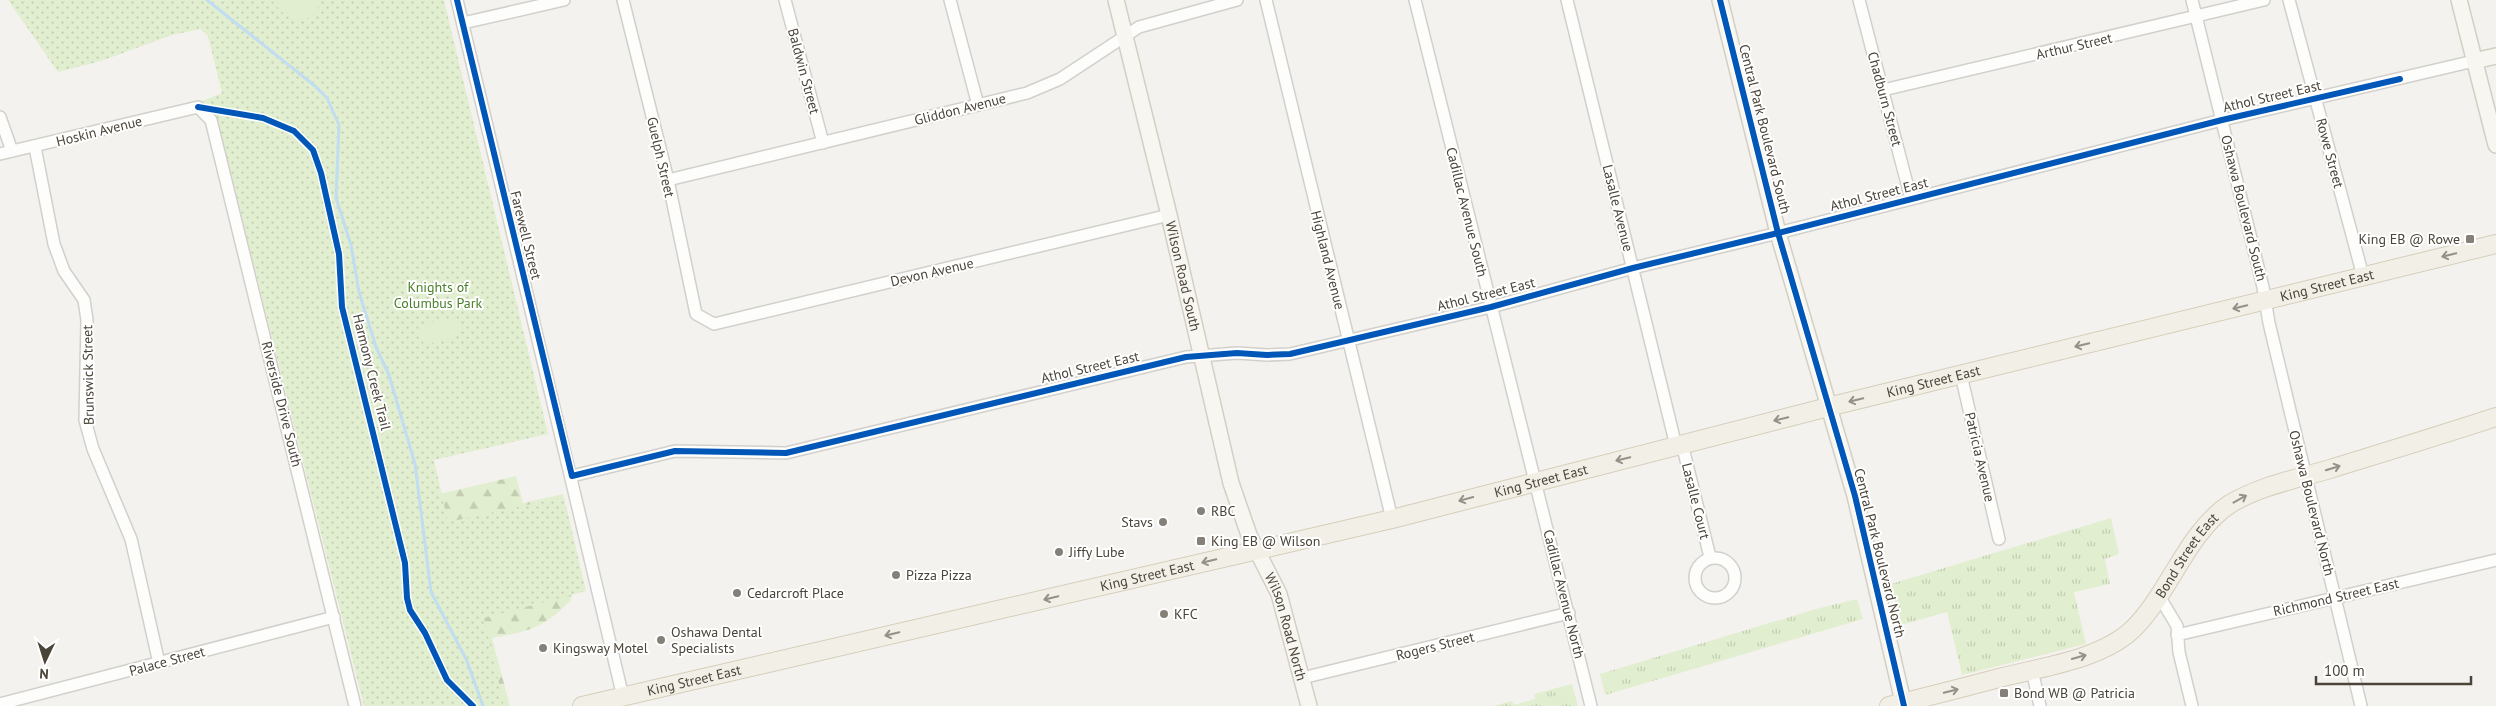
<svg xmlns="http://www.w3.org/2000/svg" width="2496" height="706" viewBox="0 0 2496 706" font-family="'PT Sans',sans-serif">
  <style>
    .grass { fill: url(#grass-tufts) }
    .forest { fill: url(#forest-firs) }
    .park { fill: url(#park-dots) }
    .pitch { fill: #e1eecf }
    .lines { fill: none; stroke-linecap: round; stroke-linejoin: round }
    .stream { stroke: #c0ddf1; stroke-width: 3 }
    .street-casing { stroke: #d2d0cb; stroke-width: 14 }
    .secondary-casing { stroke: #d3cfc5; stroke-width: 18 }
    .primary-casing { stroke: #d6cebb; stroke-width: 20 }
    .street { stroke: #fdfdfc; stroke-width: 11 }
    .secondary { stroke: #f7f6f1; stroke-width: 15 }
    .primary { stroke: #f2efe6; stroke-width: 18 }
    .cycleway-casing { stroke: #fff; stroke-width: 9 }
    .cycleway { stroke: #0057b8; stroke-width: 6 }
    .oneway { stroke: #969187 }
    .poi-dot { fill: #868178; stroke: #fff; stroke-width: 2 }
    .labels { text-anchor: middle; stroke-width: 4; stroke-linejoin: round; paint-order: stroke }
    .street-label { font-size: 14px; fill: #4b4439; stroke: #fff }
    .poi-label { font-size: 14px; fill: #4b4439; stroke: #fff; text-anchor: start }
    .park-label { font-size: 14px; fill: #4a7f2a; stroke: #fff }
  </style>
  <defs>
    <pattern id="grass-tufts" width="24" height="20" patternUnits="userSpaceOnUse" patternTransform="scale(1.25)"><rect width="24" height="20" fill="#e1eecf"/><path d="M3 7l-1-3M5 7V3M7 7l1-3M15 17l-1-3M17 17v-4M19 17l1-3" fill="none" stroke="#c3cdb2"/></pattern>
    <pattern id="forest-firs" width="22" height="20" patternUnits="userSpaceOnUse" patternTransform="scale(1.25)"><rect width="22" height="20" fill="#e1eecf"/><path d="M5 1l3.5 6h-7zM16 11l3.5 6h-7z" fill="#c3cdb2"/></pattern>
    <pattern id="park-dots" width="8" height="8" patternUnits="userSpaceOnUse" patternTransform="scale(1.25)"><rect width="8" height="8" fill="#e1eecf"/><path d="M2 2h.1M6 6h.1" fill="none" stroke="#c3cdb2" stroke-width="1.8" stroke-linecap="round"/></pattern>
  </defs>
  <rect width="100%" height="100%" fill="#f4f2ee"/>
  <g class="grass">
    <path d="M2111,518L2119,554L2105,559L2110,584L2074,592L2086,644L1962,675L1947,612L1901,625L1891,584Z"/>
    <path d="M1857,599L1863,619L1605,695L1600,674L1816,609Z"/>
    <path d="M1572,684L1578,706H1493L1512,701L1514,705L1535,699L1534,694Z"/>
  </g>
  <path class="forest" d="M516,476L523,503L563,494L573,571L571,600C544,628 530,631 492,638L510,706H492L431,496Z"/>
  <path class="park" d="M8,0H444L548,434L434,460L448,522L564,497L586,591L484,618L504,706H364L218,121L213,114L200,102L222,93L208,36L200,29L172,35L101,61L58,72Z"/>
  <g class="pitch">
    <path d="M271,0H320C319,15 302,26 288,17C282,13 276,5 271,0Z"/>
    <path d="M456,316L461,335L424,345L418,326Z"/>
  </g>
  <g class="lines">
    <path class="stream" d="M207,0L315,86L327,98L339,125L336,198L351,245L359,292L376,347L389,375L415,464L431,592L467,661L483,706"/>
    <defs>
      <g id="street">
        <path d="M457,0L623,697"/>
        <path d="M623,0L668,180L696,314L714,324L1169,215"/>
        <path d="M785,0L823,143"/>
        <path d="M950,0L978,105"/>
        <path d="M1266,0L1392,519"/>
        <path d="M1415,0L1591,706"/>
        <path d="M1567,0L1676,446"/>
        <path d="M1859,0L1911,199"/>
        <path d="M2192,0L2263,287L2269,323L2361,706"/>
        <path d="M2289,0L2363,276"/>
        <path d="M463,23L564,0"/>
        <path d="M1883,90L2264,0"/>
        <path d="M0,117L12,151"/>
        <path d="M35,147L54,244L64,271L84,300L87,320L85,420L93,449L131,539L159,663"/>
        <path d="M0,154L198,107L211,120L355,706"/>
        <path d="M668,180L1027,93L1060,79L1139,27L1237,0"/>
        <path d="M1961,375L1999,539"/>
        <path d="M1682,444L1710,557"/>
        <path d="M572,476L675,451L786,453L1186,357L1237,353L1267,355L1290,354L1491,307L1633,268L1778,233L2222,120L2474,61"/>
        <circle cx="1715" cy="578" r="20"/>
        <path d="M2159,596L2177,626L2179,652L2192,706"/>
        <path d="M2177,635L2496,560"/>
        <path d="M2032,670L2040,706"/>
        <path d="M1302,678L1569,613"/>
        <path d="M0,704L334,617"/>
      </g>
      <g id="secondary">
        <path id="s1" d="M1116,0L1169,215L1231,483L1249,535L1279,594L1309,706"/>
        <path d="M1720,0L1778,233L1855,496L1904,706"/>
        <path d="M2459,0L2496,145"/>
        <path d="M2474,61L2496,56"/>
      </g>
      <g id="primary">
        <path id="s2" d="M582,706L1392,519L1840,404L2496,244"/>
        <path id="s3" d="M1889,706C1927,697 1965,687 2003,677C2043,667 2102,659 2133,629C2169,594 2187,532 2230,504C2260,486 2296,479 2330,469C2385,452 2441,435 2496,417"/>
      </g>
    </defs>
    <use href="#street" class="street-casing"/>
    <use href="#secondary" class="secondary-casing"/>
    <use href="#primary" class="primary-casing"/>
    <use href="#street" class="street"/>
    <use href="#secondary" class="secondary"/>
    <use href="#primary" class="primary"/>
    <defs>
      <g id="cycleway">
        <path d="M457,0L572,476L675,451L786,453L1186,357L1237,353L1267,355L1290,354L1491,307L1633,268L1778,233L2222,120L2400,79"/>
        <path d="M1720,0L1778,233L1855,496L1904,706"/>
        <path d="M198,107L263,118L294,131L313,150L321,173L339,254L342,307L405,563L407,598L410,610L425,633L447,680L473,706"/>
      </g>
    </defs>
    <use href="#cycleway" class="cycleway-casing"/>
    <use href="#cycleway" class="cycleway"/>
  </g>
  <defs><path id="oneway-shaft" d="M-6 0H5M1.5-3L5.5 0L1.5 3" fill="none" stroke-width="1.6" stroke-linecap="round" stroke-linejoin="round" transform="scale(1.25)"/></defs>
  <g class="oneway">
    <use href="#oneway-shaft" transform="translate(2449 255) rotate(166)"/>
    <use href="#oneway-shaft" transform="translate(2240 307) rotate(166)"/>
    <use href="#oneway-shaft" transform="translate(2082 345) rotate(166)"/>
    <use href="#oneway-shaft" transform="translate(1856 400) rotate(166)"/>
    <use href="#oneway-shaft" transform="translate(1781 419) rotate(166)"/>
    <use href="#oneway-shaft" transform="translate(1623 459) rotate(166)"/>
    <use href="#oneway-shaft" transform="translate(2333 468) rotate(-17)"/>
    <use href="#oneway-shaft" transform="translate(1466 499) rotate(165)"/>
    <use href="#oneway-shaft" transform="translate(2240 499) rotate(-29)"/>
    <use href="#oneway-shaft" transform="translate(1209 561) rotate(167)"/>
    <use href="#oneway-shaft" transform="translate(1051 598) rotate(167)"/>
    <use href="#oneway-shaft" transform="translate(892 634) rotate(167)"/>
    <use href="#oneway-shaft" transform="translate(2079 657) rotate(-16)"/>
    <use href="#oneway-shaft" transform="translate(1951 691) rotate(-14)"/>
  </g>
  <g class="poi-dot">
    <rect x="2465" y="234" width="10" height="10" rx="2.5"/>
    <circle cx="1201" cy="511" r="5"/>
    <circle cx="1163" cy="522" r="5"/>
    <rect x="1196" y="536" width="10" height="10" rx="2.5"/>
    <circle cx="1059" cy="552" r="5"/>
    <circle cx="896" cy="575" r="5"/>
    <circle cx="737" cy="593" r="5"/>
    <circle cx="1164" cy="614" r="5"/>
    <circle cx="661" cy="640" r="5"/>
    <circle cx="543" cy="648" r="5"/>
    <rect x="1999" y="688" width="10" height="10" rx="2.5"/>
  </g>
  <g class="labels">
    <g class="street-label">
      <text transform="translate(2074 46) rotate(-13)" y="5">Arthur Street</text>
      <text transform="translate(804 71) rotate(75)" y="5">Baldwin Street</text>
      <text transform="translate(2272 96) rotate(-13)" y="5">Athol Street East</text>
      <text transform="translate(1885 99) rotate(75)" y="5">Chadburn Street</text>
      <text transform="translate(960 109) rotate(-14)" y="5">Gliddon Avenue</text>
      <text transform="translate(1765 129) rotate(76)" y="5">Central Park Boulevard South</text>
      <text transform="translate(99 131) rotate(-14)" y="5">Hoskin Avenue</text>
      <text transform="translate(2330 153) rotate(75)" y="5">Rowe Street</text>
      <text transform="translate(661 157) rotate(77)" y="5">Guelph Street</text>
      <text transform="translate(1879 194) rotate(-14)" y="5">Athol Street East</text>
      <text transform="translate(1618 208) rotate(76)" y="5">Lasalle Avenue</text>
      <text transform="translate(2244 208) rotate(76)" y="5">Oshawa Boulevard South</text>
      <text transform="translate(1467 212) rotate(76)" y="5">Cadillac Avenue South</text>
      <text transform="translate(526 235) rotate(76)" y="5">Farewell Street</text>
      <text transform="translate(1328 260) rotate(76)" y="5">Highland Avenue</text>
      <text transform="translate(932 272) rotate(-13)" y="5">Devon Avenue</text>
      <text dy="5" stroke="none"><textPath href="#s1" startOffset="284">Wilson Road South</textPath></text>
      <text dy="5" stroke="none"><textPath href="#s2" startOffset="1795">King Street East</textPath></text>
      <text transform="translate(1486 294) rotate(-14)" y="5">Athol Street East</text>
      <text transform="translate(1090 367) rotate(-13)" y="5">Athol Street East</text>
      <text transform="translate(372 372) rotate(76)" y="5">Harmony Creek Trail</text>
      <text transform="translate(88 375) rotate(-91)" y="5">Brunswick Street</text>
      <text dy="5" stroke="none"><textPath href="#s2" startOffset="1390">King Street East</textPath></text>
      <text transform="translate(282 404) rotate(76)" y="5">Riverside Drive South</text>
      <text transform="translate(1980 457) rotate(77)" y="5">Patricia Avenue</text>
      <text dy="5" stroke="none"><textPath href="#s2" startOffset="985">King Street East</textPath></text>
      <text transform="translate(1696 501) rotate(76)" y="5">Lasalle Court</text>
      <text transform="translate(2312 503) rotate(76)" y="5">Oshawa Boulevard North</text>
      <text transform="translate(1880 553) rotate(76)" y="5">Central Park Boulevard North</text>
      <text dy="5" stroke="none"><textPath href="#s3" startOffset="349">Bond Street East</textPath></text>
      <text dy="5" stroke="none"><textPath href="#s2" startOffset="580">King Street East</textPath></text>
      <text transform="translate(1564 594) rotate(76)" y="5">Cadillac Avenue North</text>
      <text transform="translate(2336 597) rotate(-13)" y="5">Richmond Street East</text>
      <text dy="5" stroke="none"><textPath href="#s1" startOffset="651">Wilson Road North</textPath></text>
      <text transform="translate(1435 646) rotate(-14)" y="5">Rogers Street</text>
      <text transform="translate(167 661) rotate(-15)" y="5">Palace Street</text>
      <text dy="5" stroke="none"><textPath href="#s2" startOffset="115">King Street East</textPath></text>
    </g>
    <g class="poi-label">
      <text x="2460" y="244" text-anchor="end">King EB @ Rowe</text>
      <text x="1211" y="516">RBC</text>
      <text x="1153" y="527" text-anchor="end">Stavs</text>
      <text x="1211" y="546">King EB @ Wilson</text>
      <text x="1069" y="557">Jiffy Lube</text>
      <text x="906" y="580">Pizza Pizza</text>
      <text x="747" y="598">Cedarcroft Place</text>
      <text x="1174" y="619">KFC</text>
      <text x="671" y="637">Oshawa Dental<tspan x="671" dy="16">Specialists</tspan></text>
      <text x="553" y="653">Kingsway Motel</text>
      <text x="2014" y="698">Bond WB @ Patricia</text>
    </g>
    <g class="park-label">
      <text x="438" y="292">Knights of<tspan x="438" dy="16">Columbus Park</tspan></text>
    </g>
  </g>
  <g transform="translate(45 661) rotate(184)" stroke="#ffffff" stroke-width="4" paint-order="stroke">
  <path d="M0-4L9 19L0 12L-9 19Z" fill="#4b4439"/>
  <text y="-8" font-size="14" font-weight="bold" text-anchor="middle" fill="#4b4439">N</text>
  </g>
  <path d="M2316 676v8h155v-8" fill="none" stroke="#4b4439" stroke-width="2.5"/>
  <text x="2324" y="676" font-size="15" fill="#4b4439" stroke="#ffffff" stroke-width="4" paint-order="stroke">100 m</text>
</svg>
